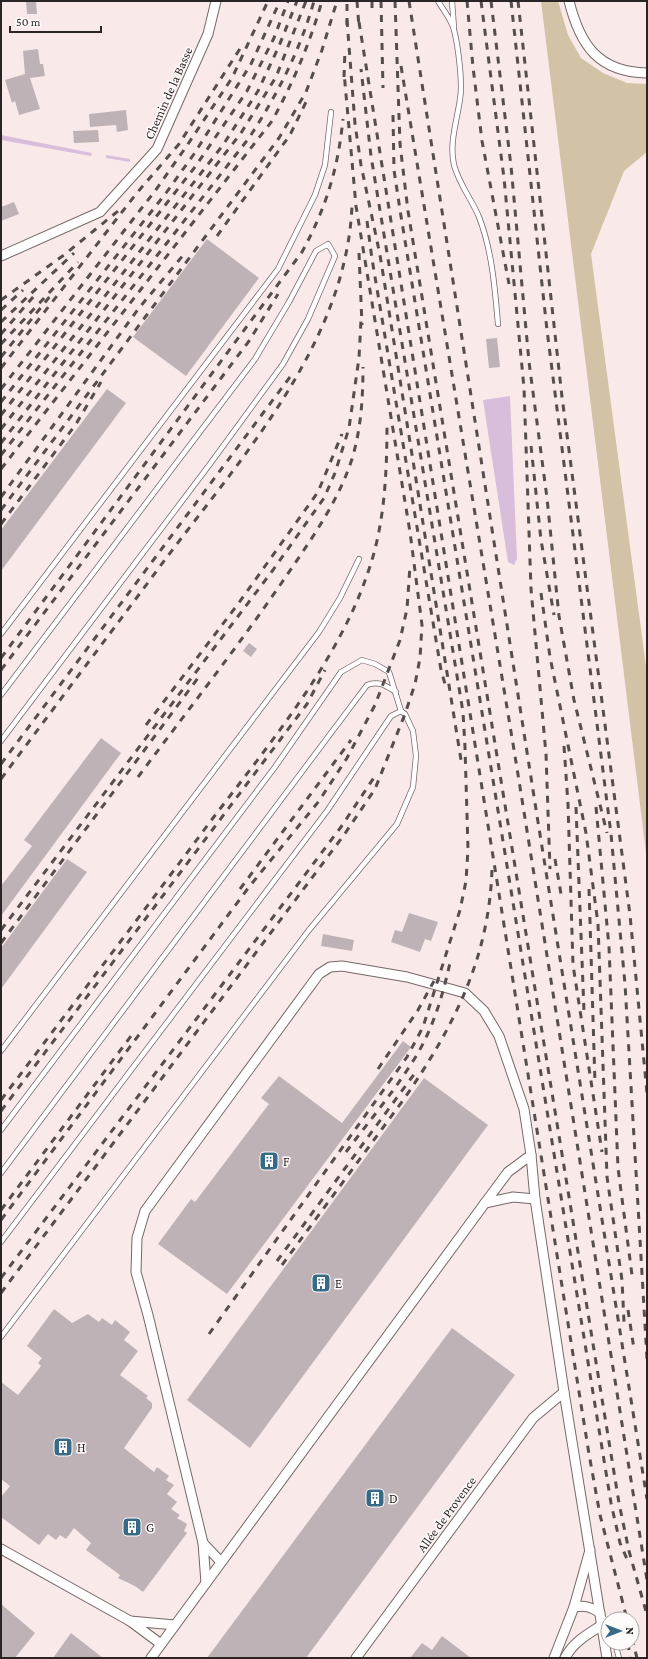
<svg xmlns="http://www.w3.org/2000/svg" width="648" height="1659" viewBox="0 0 648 1659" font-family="'Crimson Pro',serif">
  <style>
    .green { fill: #d2c2a6 }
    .water { fill: #d8beda }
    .building { fill: #bfb2b7 }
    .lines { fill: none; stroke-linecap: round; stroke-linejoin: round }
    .lane-casing { stroke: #756867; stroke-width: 6 }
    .street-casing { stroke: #756867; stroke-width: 11 }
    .lane { stroke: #fff; stroke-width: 4.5 }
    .street { stroke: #fff; stroke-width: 9 }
    .rail { stroke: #554e4d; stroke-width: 3; stroke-dasharray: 7 7; stroke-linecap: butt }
    .labels { text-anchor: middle; stroke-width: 3; stroke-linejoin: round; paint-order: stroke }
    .street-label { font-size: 13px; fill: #2a2524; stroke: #fefbfa }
    .poi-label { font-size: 13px; fill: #2a2524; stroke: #fefbfa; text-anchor: start }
  </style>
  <rect width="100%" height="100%" fill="#f9eae9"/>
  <path class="green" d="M541,1H558L568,35L581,58L603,73L627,83L647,84V152L624,171L591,254L647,674V861Z"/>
  <g class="water">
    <path d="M1,135L92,153L91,156L1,140Z"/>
    <path d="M106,155L130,159V162L106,158Z"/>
    <path d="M510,396L517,559L514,565L508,562L483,400Z"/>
  </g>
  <g class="building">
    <path d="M36,1L37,14H27L26,2Z"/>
    <path d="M38,49L40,64H43L45,76L30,78L40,109L19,115L15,101L12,103L5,80L25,74L23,51Z"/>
    <path d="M126,110L128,130L117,132L116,125L90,127L89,114Z"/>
    <path d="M98,130L99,142L74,143L73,131Z"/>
    <path d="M14,202L19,214L1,221V207Z"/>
    <path d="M207,239L259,278L186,376L133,337Z"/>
    <path d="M497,338L500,367L489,368L486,339Z"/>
    <path d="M107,389L126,403L1,571V530Z"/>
    <path d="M249,643L257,649L251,657L243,651Z"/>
    <path d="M101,738L121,753L1,916V886L32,846L24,840Z"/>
    <path d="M67,859L87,872L1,989V948Z"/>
    <path d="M409,913L438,922L431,941L425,939L420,952L391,942L395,930L402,932Z"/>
    <path d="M323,934L354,940L352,951L321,946Z"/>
    <path d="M403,1041L411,1047L227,1294L158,1244L191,1199L195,1202L269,1104L261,1098L279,1076L342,1123Z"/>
    <path d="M424,1078L488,1125L250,1448L187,1400Z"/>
    <path d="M54,1309L72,1323L88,1314L99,1322L102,1318L112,1325L115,1320L130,1332L124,1340L138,1351L120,1375L148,1396L146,1398L152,1403V1408L124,1448L154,1472L157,1467L169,1476L166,1480L174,1485L167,1494L177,1502L171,1509L180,1515L177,1518L187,1524L184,1531L187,1533L143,1592L135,1586L118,1578L120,1575L86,1550L91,1543L74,1528L66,1539L60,1535L56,1540L48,1534L39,1545L1,1517V1497L10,1486L1,1479V1382L18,1395L41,1366L38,1363L42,1358L27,1346Z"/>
    <path d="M452,1328L515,1375L306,1658H207Z"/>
    <path d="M1,1604L35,1633L15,1658H1Z"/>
    <path d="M71,1633L103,1658H53Z"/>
    <path d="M442,1636L471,1658H410L422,1643L432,1650Z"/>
  </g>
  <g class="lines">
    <defs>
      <g id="lane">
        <path d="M438,1C443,10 452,20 454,30C458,45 463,84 460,99C457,121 449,143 454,165C459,184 472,200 479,217C492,250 495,289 498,324"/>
        <path d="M452,1L454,28"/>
        <path d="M1,634L278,269L315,195L325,165L331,112"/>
        <path d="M1,695L255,359L289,302L316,251L328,244L335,256L308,319L283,364L210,464L1,741"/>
        <path d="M1,1051L319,632L340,598L359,559"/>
        <path d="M1,1130L275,767L341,672L362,660L375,664L389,672L401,711"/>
        <path d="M1,1173L367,685C379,680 386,686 396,692"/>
        <path d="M1,1242L327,811L391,716L401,711L405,714L413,731L416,756L413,787L397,824L309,930L1,1337"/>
        <path d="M603,1617L608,1626"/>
        <path d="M615,1643L619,1658"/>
      </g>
      <g id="street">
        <path d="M569,1C580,45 598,72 647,73"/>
        <path d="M1,256L100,212L157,149L208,34L216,1"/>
        <path d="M531,1155L508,1172L485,1203L513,1197L535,1199"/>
        <path d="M203,1543L148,1315L136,1272L137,1238L145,1211L319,974L330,967L342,966L407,977L465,993L484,1011L499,1036L524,1109L531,1155L535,1199L564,1392L607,1658"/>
        <path d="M1,1549L130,1621"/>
        <path d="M206,1583L203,1543L221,1562"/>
        <path d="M574,1607C585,1605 591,1607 600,1613"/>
        <path d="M161,1644L130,1621L175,1625"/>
        <path d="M151,1658L485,1203"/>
        <path d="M356,1658L533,1418L564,1392"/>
        <path d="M554,1658L574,1607L590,1550"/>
        <path d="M565,1658C573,1642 588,1634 602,1625"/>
      </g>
    </defs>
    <use href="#lane" class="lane-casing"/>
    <use href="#street" class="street-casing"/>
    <use href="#lane" class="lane"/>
    <use href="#street" class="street"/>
    <g class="rail">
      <path d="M357,1L359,27"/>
      <path d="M372,1V13"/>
      <path d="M381,1L383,88"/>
      <path d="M395,1L400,144L408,211L619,1503L629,1551L647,1615"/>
      <path d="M409,1L538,822L647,1499"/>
      <path d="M467,1L473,67L482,141L509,284"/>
      <path d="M481,1L504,178L524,388L531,589L546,754L550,869"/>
      <path d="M491,1L511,166L529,362L547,498L559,616L574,700L607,833"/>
      <path d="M511,1L547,330L611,834L625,984L647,1359"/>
      <path d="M518,1L562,397L630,915L647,1093"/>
      <path d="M347,20L355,124L361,165L380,255L461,760"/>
      <path d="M359,22L589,1454L600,1515L627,1619"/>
      <path d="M347,25V1"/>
      <path d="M401,66L516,762L647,1580"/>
      <path d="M344,77L345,49"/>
      <path d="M393,115L394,170L400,210L611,1503L620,1543L627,1559"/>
      <path d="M367,221L372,259L441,670L445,684"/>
      <path d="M217,236L290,135L306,102"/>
      <path d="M359,253L362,325"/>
      <path d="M1,300L64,255L118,211"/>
      <path d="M1,310L23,290"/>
      <path d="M1,322L74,253"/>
      <path d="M1,334L34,296"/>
      <path d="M1,344L78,262"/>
      <path d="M1,357L51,295"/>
      <path d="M1,368L136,194L179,144L243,44"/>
      <path d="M1,389L155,191L186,147L232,78L268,1"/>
      <path d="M1,402L166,193L194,154L251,64L280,1"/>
      <path d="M1,415L195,167L247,91L274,38L288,1"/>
      <path d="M1,429L223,145L258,91L279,46L297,1"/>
      <path d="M1,443L241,133L276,77L306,1"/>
      <path d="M531,446L541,540L554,615"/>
      <path d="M1,455L249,138C277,95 300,51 314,1"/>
      <path d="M1,469L272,121C293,83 310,43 322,1"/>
      <path d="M1,497L139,308L185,253"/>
      <path d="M1,510L279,138L306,92L322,50L337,1"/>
      <path d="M1,524L76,424L101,382"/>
      <path d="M541,593L550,657L586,833L598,924L607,1177L622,1280L624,1322"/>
      <path d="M1,658L302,252C326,208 338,169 343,119"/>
      <path d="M1,670L249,341L278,294"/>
      <path d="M146,725L238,604L318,492L342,434"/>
      <path d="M564,746L568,804L573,965L602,1152"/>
      <path d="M1,764L293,373"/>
      <path d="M138,777C188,710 240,644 287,575C312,538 338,502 352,459C361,429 363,398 363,367"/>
      <path d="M1,779C56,705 112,631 167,557C244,455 347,340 352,205"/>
      <path d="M576,807L584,1011"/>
      <path d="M596,807L609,947L618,1168L632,1275"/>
      <path d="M555,859L561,894"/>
      <path d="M240,889L351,740"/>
      <path d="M589,889L595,1083"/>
      <path d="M1,930L273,570L324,498L335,473L349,428L359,358L361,320"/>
      <path d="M1,943L198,678"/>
      <path d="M378,1069L418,1010L434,981"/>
      <path d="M1,1100C72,1006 143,912 213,818C268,746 338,661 367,575C385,526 387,472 387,421"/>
      <path d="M1,1111L307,704L325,670"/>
      <path d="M346,1152C370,1120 397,1088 418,1053C435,1023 444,991 451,958"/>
      <path d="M1,1210L134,1032"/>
      <path d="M1,1220L249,887L319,801L347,758L375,705L400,640L407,609L410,566"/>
      <path d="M277,1261L415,1073"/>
      <path d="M282,1265L404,1099C454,1026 489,959 492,869"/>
      <path d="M1,1278L341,827L377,773"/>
      <path d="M1,1293L344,835L375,789L405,714L415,684L420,658L422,625L410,532L356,206L344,72"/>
      <path d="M628,1310L634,1349"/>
      <path d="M209,1334L407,1057L423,1027L460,910L466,881L468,849L465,747L463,712L371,156L361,69"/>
      <path d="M632,1638L637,1658"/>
      <path d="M628,1643L630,1658"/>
    </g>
  </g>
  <defs>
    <symbol id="building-square" viewBox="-11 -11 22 22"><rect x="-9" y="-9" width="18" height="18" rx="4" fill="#366a86" stroke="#fefbfa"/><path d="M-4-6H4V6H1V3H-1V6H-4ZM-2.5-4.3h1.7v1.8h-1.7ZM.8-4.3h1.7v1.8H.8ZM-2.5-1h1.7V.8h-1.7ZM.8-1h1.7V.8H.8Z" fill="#fff"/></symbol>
  </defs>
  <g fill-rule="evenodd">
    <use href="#building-square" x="258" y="1150" width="22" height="22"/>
    <use href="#building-square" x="310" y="1272" width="22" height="22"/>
    <use href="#building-square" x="52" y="1436" width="22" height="22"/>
    <use href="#building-square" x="364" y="1487" width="22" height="22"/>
    <use href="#building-square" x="121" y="1516" width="22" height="22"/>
  </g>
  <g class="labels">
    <g class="street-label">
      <text transform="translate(168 93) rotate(-66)" y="5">Chemin de la Basse</text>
      <text transform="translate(446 1514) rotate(-54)" y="5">Allée de Provence</text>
    </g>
    <g class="poi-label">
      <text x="283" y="1166">F</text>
      <text x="335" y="1288">E</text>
      <text x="77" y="1452">H</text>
      <text x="389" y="1503">D</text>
      <text x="146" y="1532">G</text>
    </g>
  </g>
  <rect width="648" height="1659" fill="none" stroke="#2a2524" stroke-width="4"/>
  <g transform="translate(620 1631) rotate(90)"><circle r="19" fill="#fefbfa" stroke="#a9a5a4"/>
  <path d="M0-3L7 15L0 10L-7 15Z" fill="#366a86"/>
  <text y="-6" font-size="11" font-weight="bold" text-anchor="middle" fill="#2a2524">N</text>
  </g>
  <path d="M10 26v6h91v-6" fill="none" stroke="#2a2524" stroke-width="2"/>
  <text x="16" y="26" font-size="12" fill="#2a2524" stroke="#fefbfa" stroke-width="3" paint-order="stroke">50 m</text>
</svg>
